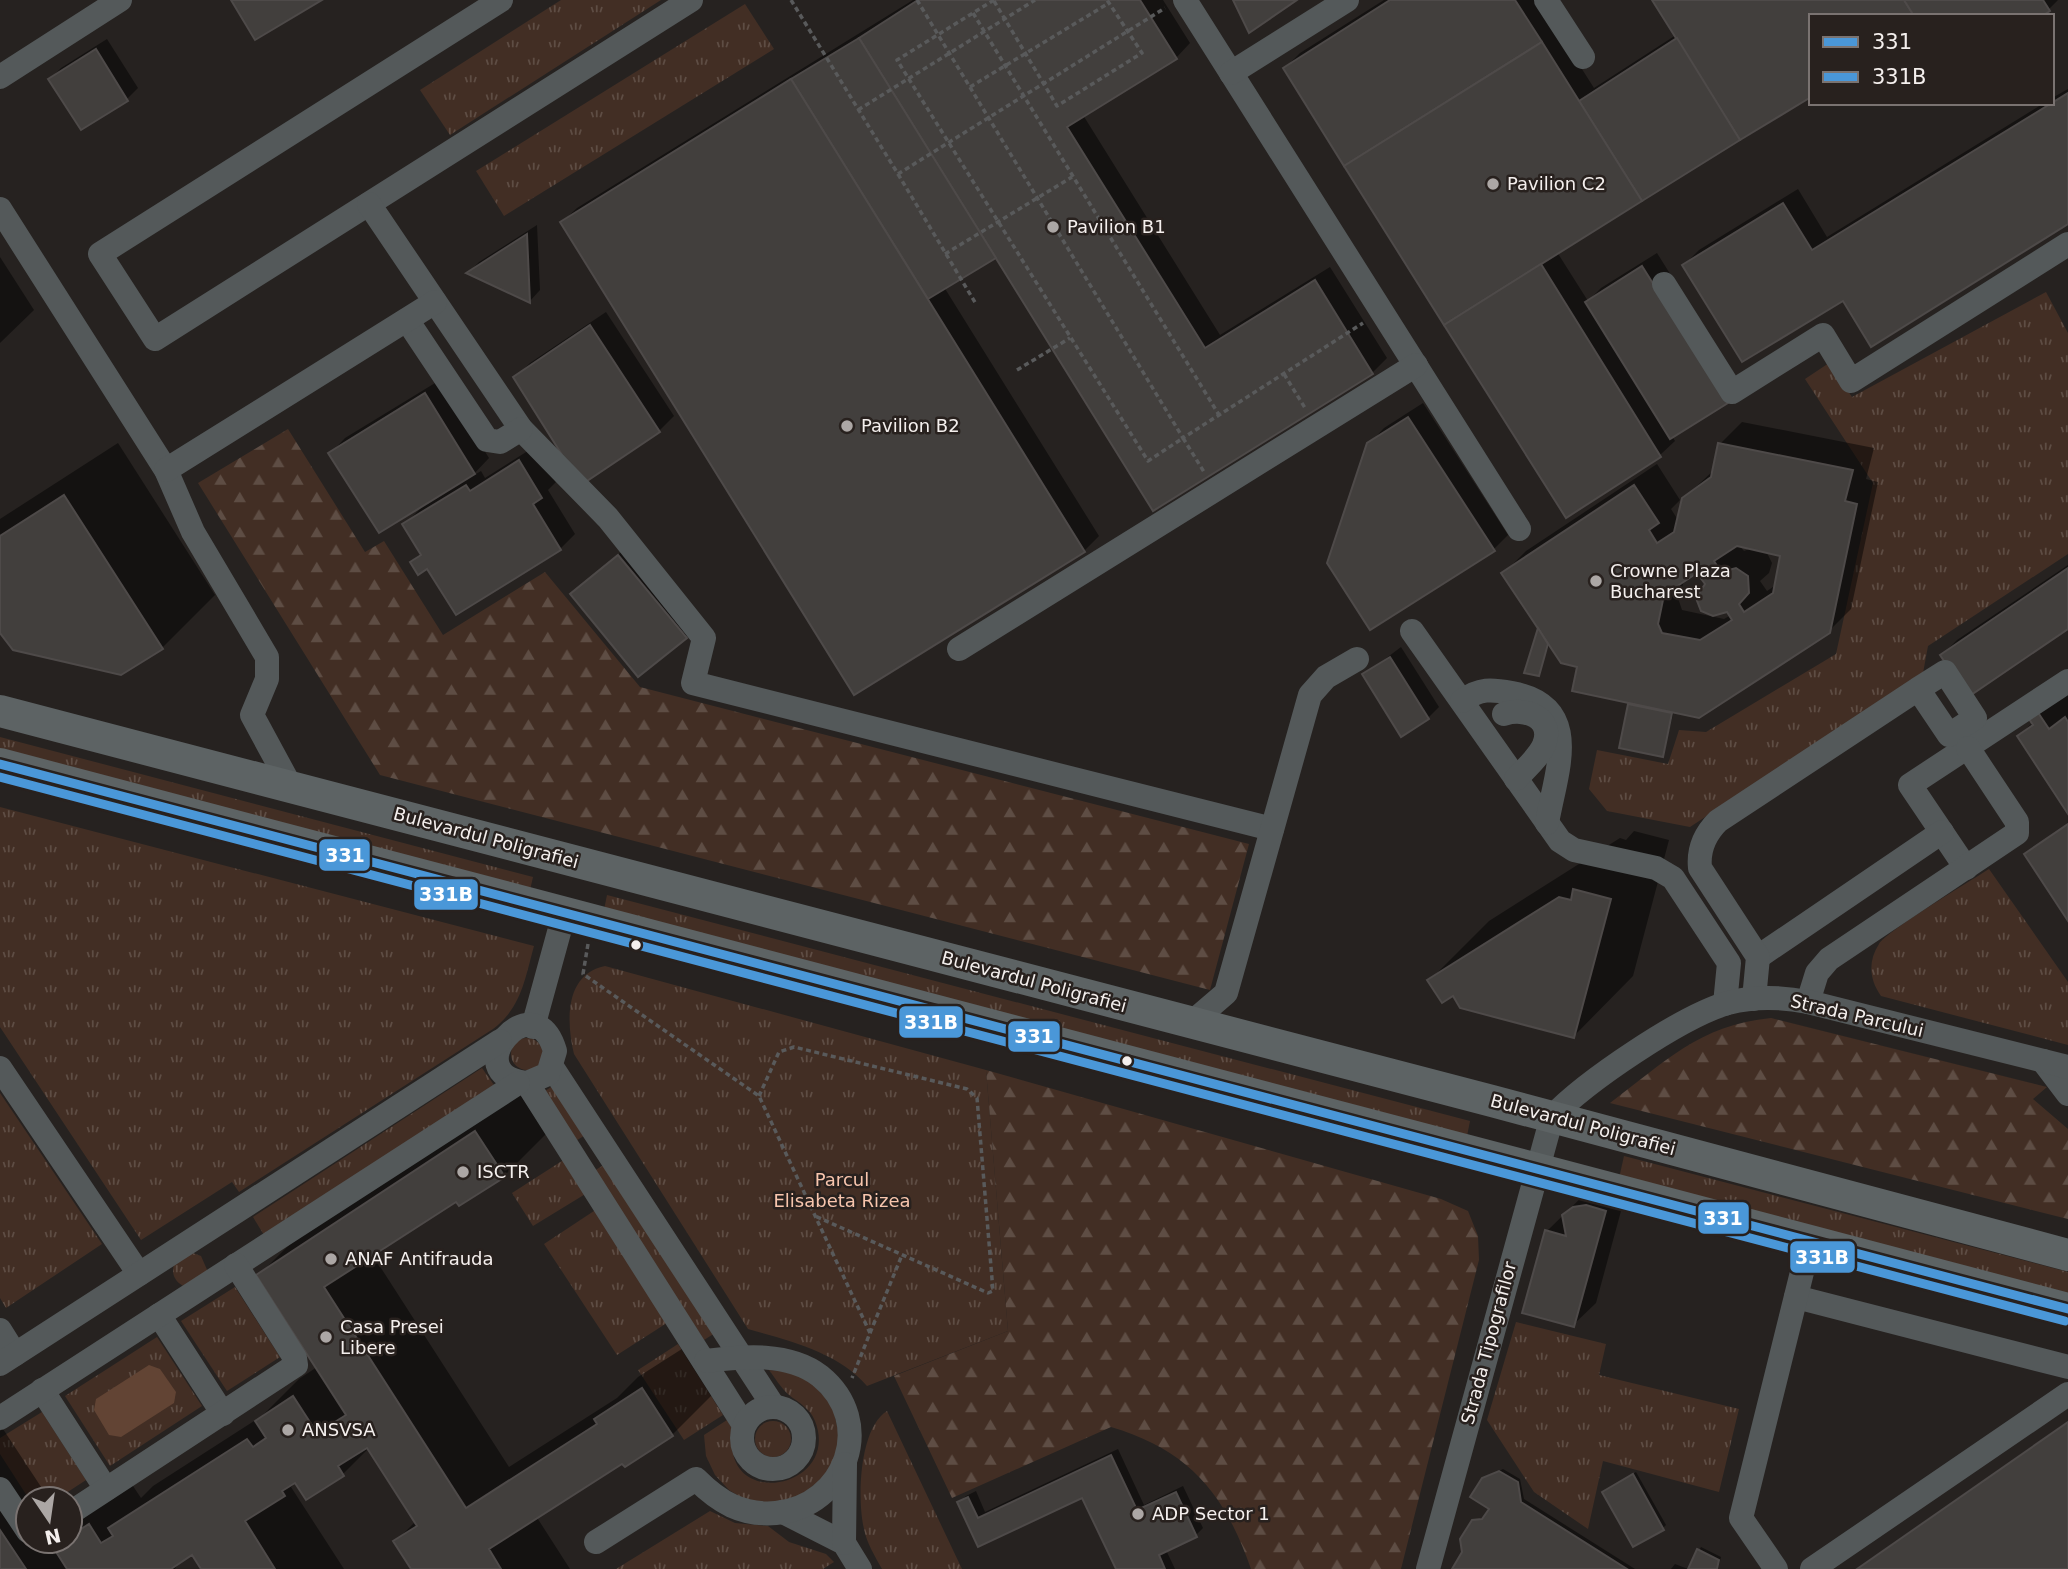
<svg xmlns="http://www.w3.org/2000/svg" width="2068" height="1569" viewBox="0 0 2068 1569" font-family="'DejaVu Sans',sans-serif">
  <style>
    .grass { fill: url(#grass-tufts) }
    .forest { fill: url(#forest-firs) }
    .water { fill: #624434 }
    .shadow { fill: #0007; fill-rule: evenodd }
    .building { fill: #423f3d; stroke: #4e4a49; stroke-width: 2; fill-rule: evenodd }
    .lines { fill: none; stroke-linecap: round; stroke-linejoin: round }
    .path { stroke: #595a5b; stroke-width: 3.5; stroke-dasharray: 5 3.5; stroke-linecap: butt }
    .minor { stroke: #54595a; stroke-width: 24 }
    .major { stroke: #5d6364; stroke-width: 32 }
    .bus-1-casing { stroke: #28211e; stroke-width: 14 }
    .bus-2-casing { stroke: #28211e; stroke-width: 14 }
    .bus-1 { stroke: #4a97d8; stroke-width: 9 }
    .bus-2 { stroke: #4a97d8; stroke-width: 9 }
    .poi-dot { fill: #aca7a5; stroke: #28211e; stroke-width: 2.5 }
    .bus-dot { fill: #f4efed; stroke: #28211e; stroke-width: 2.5 }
    .labels { text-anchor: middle; stroke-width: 5; stroke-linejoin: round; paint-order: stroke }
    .poi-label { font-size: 18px; fill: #f4efed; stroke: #28211e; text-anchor: start }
    .street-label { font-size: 18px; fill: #f4efed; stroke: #28211e }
    .park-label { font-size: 18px; fill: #f7c5ad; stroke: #28211e }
    .line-badge { stroke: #28211e; stroke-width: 2.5 }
    .badge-label { font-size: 19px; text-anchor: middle; font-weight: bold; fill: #fff }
  </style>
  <defs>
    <pattern id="grass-tufts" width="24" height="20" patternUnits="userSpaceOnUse" patternTransform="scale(1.75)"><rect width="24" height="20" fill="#422e24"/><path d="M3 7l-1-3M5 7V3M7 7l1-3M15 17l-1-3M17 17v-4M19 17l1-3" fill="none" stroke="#5e4d44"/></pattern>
    <pattern id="forest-firs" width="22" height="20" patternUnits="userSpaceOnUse" patternTransform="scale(1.75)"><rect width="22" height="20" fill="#422e24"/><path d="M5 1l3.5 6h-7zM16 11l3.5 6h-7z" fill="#5e4d44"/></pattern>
  </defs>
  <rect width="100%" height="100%" fill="#262220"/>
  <g class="grass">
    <path d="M561,0H661L450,135L420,90Z"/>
    <path d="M745,4L774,49L504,216L476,171Z"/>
    <path d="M2046,292L2068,333V554L1928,646L1923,673L1690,827L1607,811L1589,789L1597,750L1668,764L1679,730L1706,732L1836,654L1873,483L1805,379L1829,363L1852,397Z"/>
    <path d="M0,737L533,877L530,890L0,750Z"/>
    <path d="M0,807L534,946C525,978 522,1007 493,1029L239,1192L232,1182L141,1240L0,1027Z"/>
    <path d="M1989,869L2068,982V1045L1881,996C1869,979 1868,961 1879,944C1888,930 1969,882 1989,869Z"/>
    <path d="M607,895L1470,1121L1467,1136L604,910Z"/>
    <path d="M605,966L986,1070L1008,1331L867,1386C838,1352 790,1341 748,1329L574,1054C566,1021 565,974 605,966Z"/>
    <circle cx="527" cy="1054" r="16"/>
    <path d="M482,1068L494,1085L264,1235L253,1217Z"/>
    <path d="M554,1085L587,1134L574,1142L542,1093Z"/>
    <path d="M0,1093L102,1244L6,1308L0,1298Z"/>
    <path d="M1624,1156L2068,1272V1301L1618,1183Z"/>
    <path d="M565,1159L587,1193L533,1226L512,1193Z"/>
    <path d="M605,1164L715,1333L704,1340L594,1171Z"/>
    <path d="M597,1209L670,1321L617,1355L544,1244Z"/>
    <path d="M190,1252L201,1256L208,1272L183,1286C173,1280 171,1272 175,1261Z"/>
    <path d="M235,1287L280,1357L227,1391L181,1321Z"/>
    <path d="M1516,1322L1606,1344L1599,1375L1739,1409L1719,1492L1603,1461L1588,1529L1534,1492L1487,1420Z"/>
    <path d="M157,1337L202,1406L110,1466L65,1396Z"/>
    <path d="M678,1344L723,1415L684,1440L638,1370Z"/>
    <path d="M769,1370L791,1372L807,1379L832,1404L840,1439L831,1473L788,1504L747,1501L729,1490L715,1475L706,1456L704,1435L727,1420L733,1430C719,1513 842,1489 815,1421C810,1408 799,1403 789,1395C781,1388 775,1378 769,1370Z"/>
    <path d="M887,1411L962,1569H882C875,1556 867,1544 864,1529C857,1500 859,1428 887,1411Z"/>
    <path d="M42,1412L86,1480L57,1499H29L0,1454V1438Z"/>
    <circle cx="773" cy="1439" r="18"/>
    <path d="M710,1511L735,1523L768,1526L789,1542L826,1554L834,1562L823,1569H616Z"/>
  </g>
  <g class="forest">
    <path d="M288,429L365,552L384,541L443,635L545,572L640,687L1249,844L1210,990L380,775L198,483Z"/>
    <path d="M1771,1018L2047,1087L2033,1099L2068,1129V1219L1610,1103C1665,1062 1699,1025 1771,1018Z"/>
    <path d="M986,1070L1441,1199L1468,1211L1478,1236L1479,1260L1401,1569H1251C1225,1494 1189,1450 1111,1427L952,1498L894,1376L1008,1331Z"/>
  </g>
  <path class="water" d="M149,1365L160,1369L176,1392L174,1403L121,1437L109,1435L94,1410L96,1399Z"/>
  <g class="shadow">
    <path d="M913,0H1163L1190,43L1176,58L1083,115L1220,335L1330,267L1387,358L1372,373L1153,508L996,256L944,287L1099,536L1084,551L562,222L577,208Z"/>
    <path d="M1384,0H1538L1594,88L1676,35L1655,0H2058L2049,9L1811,16L1557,252L1588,301L1601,288L1657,253L1741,387L1672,436L1675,441L1660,455L1285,68L1300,53Z"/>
    <path d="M107,39L138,88L127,99L81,128L50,79L61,68Z"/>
    <path d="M2068,89V222L1844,299L1684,265L1699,250L1798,189L1827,237L2044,103H2052V98Z"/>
    <path d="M537,225L540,290L530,301L469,272L479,262Z"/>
    <path d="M0,257L34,310L0,343Z"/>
    <path d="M606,312L674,416L659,431L515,378L530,363Z"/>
    <path d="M440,380L489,458L471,477L481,471L485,478L534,447L556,482L548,490L575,534L560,549L428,567L412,562L422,552L404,525L424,505L331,453L345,438Z"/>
    <path d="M1423,403L1508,535L1493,550L1369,444L1384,428Z"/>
    <path d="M1742,422L1874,448L1866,479L1878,482L1851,609L1829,631L1674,711L1663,755L1629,705L1632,702L1550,643L1538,674L1539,627L1504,573L1526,551L1657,464L1680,500L1671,509L1678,520L1683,499L1714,470L1720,444ZM1739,545L1752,548L1744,551ZM1766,551L1782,555L1776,585L1767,591L1760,581L1769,573L1772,563ZM1698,570L1731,615L1724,619L1682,610L1679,601L1684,580Z"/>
    <path d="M118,443L215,595L162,648L0,631V519Z"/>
    <path d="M634,541L700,622L685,637L572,594Z"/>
    <path d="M2068,565V627L1942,655L1957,640Z"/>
    <path d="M1401,647L1439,707L1428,718L1364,675Z"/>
    <path d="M2068,681V812L2019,736L2033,722L2031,719Z"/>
    <path d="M1634,831L1669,840L1633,976L1574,1036L1453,994L1430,980L1489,921L1620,838L1626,840Z"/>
    <path d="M518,1091L546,1134L504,1176L456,1200L372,1254L509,1467L617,1398L638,1377L685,1347L714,1393L672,1435L623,1461L536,1516L570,1569H413L395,1542L416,1521L369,1448L343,1474L307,1498L297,1482L291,1487L344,1569H203L192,1553L180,1561L175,1569H0V1431L3,1429L49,1499H28V1541H70V1531L97,1506L131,1483L141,1498L153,1486L262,1416L299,1379L317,1367L258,1276L300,1234Z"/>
    <path d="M1590,1189H1627L1596,1303L1573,1325L1547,1231Z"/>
    <path d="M2068,1421V1569H1856Z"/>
    <path d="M1118,1449L1144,1505L1183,1486L1203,1528L1196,1535L1166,1550L1175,1569H1118L1083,1496L979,1545L959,1503L966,1496L976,1491L985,1512Z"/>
    <path d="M1503,1469L1520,1479L1524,1499L1635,1569H1454L1464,1552L1473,1521L1486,1517L1491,1509L1483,1479Z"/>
    <path d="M1636,1472L1666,1525L1663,1528L1604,1492Z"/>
    <path d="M1701,1547L1721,1557L1718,1569H1689Z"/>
    <path d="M1675,1564L1688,1569H1671Z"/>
  </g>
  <g class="building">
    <path d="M231,0H322L255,40Z"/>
    <path d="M918,0H1140L1177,59L1067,127L1205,348L1315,280L1373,374L1153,511L859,38Z"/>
    <path d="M1233,0H1297L1249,33Z"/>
    <path d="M1390,0H1515L1542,42L1344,166L1283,68Z"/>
    <path d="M1652,0H1904L1914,16H1811V97L1740,140Z"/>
    <path d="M1904,0H2043L2050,11L2042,16H1914Z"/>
    <path d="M859,38L996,258L928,299L791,79Z"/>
    <path d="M1677,38L1740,140L1642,201L1579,101Z"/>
    <path d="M1542,42L1642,201L1444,325L1344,166Z"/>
    <path d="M96,49L128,101L81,130L48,79Z"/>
    <path d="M791,79L1085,552L854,695L560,222Z"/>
    <path d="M2068,93V224L1871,347L1843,301L1742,362L1682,265L1783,203L1812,250Z"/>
    <path d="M527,234L530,303L466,273Z"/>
    <path d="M1541,264L1661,457L1566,518L1444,325Z"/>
    <path d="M1642,266L1728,403L1670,439L1585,302Z"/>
    <path d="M590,325L660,432L581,485L513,377Z"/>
    <path d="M425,393L475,474L379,533L328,453Z"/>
    <path d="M1408,417L1495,551L1370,630L1327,563L1367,443Z"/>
    <path d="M1718,443L1853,470L1845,501L1857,504L1830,633L1699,718L1572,691L1577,667L1561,663L1501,573L1634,485L1659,523L1649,530L1657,543L1674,532L1682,498L1711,477ZM1737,546L1780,556L1773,593L1744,612L1739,604L1749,593L1748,576L1736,568L1721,572L1714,561ZM1697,573L1705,584L1696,598L1701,611L1713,616L1727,612L1732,620L1700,640L1662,633L1658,624L1664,595Z"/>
    <path d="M519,460L542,498L533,504L561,550L456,615L427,569L418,575L410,562L421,555L402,524L466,485L470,491Z"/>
    <path d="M64,495L163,649L121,675L13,650L0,633V536Z"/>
    <path d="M618,555L687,638L638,677L570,594Z"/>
    <path d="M2068,568V629L1968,697L1940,655Z"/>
    <path d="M1538,628L1548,644L1539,676L1524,673Z"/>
    <path d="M1390,657L1429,719L1401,737L1362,674Z"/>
    <path d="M1628,704L1672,713L1663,757L1619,748Z"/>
    <path d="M2037,711L2049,729L2065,717L2068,722V814L2017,736L2033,725L2029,719Z"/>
    <path d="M2068,824V921L2024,854Z"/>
    <path d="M1573,889L1611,899L1574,1038L1460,1008L1453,996L1442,1003L1427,980L1559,897L1571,900Z"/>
    <path d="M475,1131L505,1177L459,1206L456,1202L324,1287L466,1508L597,1424L594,1419L642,1388L673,1436L625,1467L622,1464L489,1549L501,1569H411L393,1541L417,1526L367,1448L338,1466L344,1476L306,1500L295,1483L282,1491L285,1496L245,1521L275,1569H201L192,1555L171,1569H67L53,1547L63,1541H70V1536L89,1524L101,1543L113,1536L108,1528L247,1439L253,1447L266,1438L255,1421L293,1396L317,1433L346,1415L256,1275Z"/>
    <path d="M1586,1205L1606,1211L1574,1327L1522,1313L1545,1230L1566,1236L1562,1215L1573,1207Z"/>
    <path d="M2068,1422V1569H1857Z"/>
    <path d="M1111,1455L1137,1510L1176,1492L1197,1537L1159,1555L1165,1569H1116L1082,1498L978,1547L957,1502L968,1497L978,1518Z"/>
    <path d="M1499,1471L1518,1482L1521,1502L1627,1569H1452L1462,1552L1460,1539L1472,1520L1482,1519L1489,1509L1470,1497L1482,1478Z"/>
    <path d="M1633,1474L1664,1530L1633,1547L1602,1492Z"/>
    <path d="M0,1530L26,1569H0Z"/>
    <path d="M1697,1549L1719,1560L1717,1569H1688Z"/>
  </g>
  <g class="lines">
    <g class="path">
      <path d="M791,0L898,174L1165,8"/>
      <path d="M917,0L1183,438L1363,323"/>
      <path d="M994,0L897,60L1148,461L1183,438L1204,472"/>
      <path d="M994,1L1057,106L1142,53L1107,0"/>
      <path d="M973,13L1219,415"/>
      <path d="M970,87L1109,3"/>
      <path d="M858,110L1035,0"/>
      <path d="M898,174L976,304"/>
      <path d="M945,254L1072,177"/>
      <path d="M1017,370L1070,338"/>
      <path d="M1284,374L1305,408"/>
      <path d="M588,944L583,974L759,1096L870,1333L852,1378"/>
      <path d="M759,1096L779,1052L794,1047L967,1089L977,1098L993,1291L988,1293L815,1216"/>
      <path d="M870,1333L902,1255"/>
    </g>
    <g class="minor">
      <path d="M501,0L100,254L155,339L691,0"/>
      <path d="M1185,0L1519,529"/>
      <path d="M1546,0L1583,57"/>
      <path d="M1231,73L1347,0"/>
      <path d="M0,77L120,0"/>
      <path d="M369,204L521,429L608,518L704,638L693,683L1272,829"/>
      <path d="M0,209L166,470L193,532L267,657V679L252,715L291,787"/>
      <path d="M1664,284L1732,392L1823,335L1851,381L2068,244"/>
      <path d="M407,320L487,440L500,442L521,429"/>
      <path d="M166,470L435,302"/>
      <path d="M1412,631L1560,841L1574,850L1656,868L1673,878L1729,963L1725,1004"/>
      <path d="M959,649L1416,365"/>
      <path d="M1462,701C1480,688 1491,689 1512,693C1584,707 1556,771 1547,823"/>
      <path d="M1504,714C1524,707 1555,717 1544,745C1539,757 1525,769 1516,779"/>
      <path d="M1966,868L1910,785L2068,681"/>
      <path d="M1758,957L1942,832"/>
      <path d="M1754,999L1758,957L1700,868C1698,849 1705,834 1718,821L1918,689L1949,735L1975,718L1945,672L1918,689"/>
      <path d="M1808,1002L1817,973L1829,959L2017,833V822L1968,748"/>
      <path d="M1191,1023L1226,993L1310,695L1326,677L1357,659"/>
      <path d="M533,1027L564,914"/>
      <path d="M2043,1061L2068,1094"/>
      <path d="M552,1067L774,1407"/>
      <path d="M0,1068L139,1274"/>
      <path d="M527,1083L548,1074L555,1051C534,980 454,1075 527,1083L744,1425"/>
      <path d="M1796,1297L2068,1367"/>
      <path d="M159,1315L223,1414"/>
      <path d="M0,1330L15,1354"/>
      <path d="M0,1364L500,1041"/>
      <path d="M42,1390L106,1489"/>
      <circle cx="773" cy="1438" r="31"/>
      <path d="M0,1418L518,1083"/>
      <path d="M0,1489L28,1531"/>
      <path d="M783,1512L844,1543L860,1569"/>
      <path d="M70,1513L296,1365L295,1358L236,1265"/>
      <path d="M596,1542L696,1479C719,1502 742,1516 776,1513C846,1506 877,1422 820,1376C789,1352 743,1356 706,1361"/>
      <path d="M844,1543L845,1464"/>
      <path d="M1428,1569L1552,1117C1585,1082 1682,1016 1728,1003C1754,996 1782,997 1808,1002L2068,1067"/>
      <path d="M1776,1569L1741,1518L1810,1240"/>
      <path d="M1812,1569L2068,1394"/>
    </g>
    <g class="major">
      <path d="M0,711L1492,1101L2068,1255"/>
      <path d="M0,764L2068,1309"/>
    </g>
    <defs>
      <path id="bus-1" d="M0,764L2068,1309"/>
      <path id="bus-2" d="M0,777L2065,1321"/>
    </defs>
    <use href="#bus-1" class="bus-1-casing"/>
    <use href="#bus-2" class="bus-2-casing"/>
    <use href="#bus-1" class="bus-1"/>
    <use href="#bus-2" class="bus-2"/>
  </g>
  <g class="poi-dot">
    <circle cx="1493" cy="184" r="7"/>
    <circle cx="1053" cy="227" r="7"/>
    <circle cx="847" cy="426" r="7"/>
    <circle cx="1596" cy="581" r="7"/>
    <circle cx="463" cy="1172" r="7"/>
    <circle cx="331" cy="1259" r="7"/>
    <circle cx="326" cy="1337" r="7"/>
    <circle cx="288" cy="1430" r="7"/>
    <circle cx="1138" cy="1514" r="7"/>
  </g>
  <g class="bus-dot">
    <circle cx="636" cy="945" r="6"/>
    <circle cx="1127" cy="1061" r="6"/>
  </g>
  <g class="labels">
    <g class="poi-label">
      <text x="1507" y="190">Pavilion C2</text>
      <text x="1067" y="233">Pavilion B1</text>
      <text x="861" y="432">Pavilion B2</text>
      <text x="1610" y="577">Crowne Plaza<tspan x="1610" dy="21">Bucharest</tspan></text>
      <text x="477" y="1178">ISCTR</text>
      <text x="345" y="1265">ANAF Antifrauda</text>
      <text x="340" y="1333">Casa Presei<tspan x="340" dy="21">Libere</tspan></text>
      <text x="302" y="1436">ANSVSA</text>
      <text x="1152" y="1520">ADP Sector 1</text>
    </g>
    <g class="street-label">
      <text transform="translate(486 838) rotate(15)" y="6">Bulevardul Poligrafiei</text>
      <text transform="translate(1034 982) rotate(15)" y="6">Bulevardul Poligrafiei</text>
      <text transform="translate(1857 1016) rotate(13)" y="6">Strada Parcului</text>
      <text transform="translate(1583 1125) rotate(15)" y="6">Bulevardul Poligrafiei</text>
      <text transform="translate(1489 1343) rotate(-75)" y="6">Strada Tipografilor</text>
    </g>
    <g class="park-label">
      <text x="842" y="1186">Parcul<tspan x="842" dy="21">Elisabeta Rizea</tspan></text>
    </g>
  </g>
  <g class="line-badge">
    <rect x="318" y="838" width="53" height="34" rx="7" fill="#4a97d8"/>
    <rect x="413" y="878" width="66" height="33" rx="7" fill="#4a97d8"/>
    <rect x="898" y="1005" width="66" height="34" rx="7" fill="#4a97d8"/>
    <rect x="1007" y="1020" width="54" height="33" rx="7" fill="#4a97d8"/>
    <rect x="1697" y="1201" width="53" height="34" rx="7" fill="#4a97d8"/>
    <rect x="1789" y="1240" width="67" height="34" rx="7" fill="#4a97d8"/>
  </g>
  <g class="badge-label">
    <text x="345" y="862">331</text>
    <text x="446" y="901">331B</text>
    <text x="931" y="1029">331B</text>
    <text x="1034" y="1043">331</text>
    <text x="1723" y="1225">331</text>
    <text x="1822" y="1264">331B</text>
  </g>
  <rect x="1809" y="14" width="245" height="91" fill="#28211e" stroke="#7a7371" stroke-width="2"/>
  <rect x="1823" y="37" width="35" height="10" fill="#4a97d8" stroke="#7a7371" stroke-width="2"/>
  <text x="1872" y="49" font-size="21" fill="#f4efed">331</text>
  <rect x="1823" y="72" width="35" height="10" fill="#4a97d8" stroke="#7a7371" stroke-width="2"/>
  <text x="1872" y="84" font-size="21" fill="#f4efed">331B</text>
  <g transform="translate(49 1520) rotate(167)"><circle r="33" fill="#28211e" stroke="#7a7371" stroke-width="2"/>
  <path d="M0-5L12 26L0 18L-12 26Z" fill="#aca7a5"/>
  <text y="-10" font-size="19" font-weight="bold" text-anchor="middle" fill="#f4efed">N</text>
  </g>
</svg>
